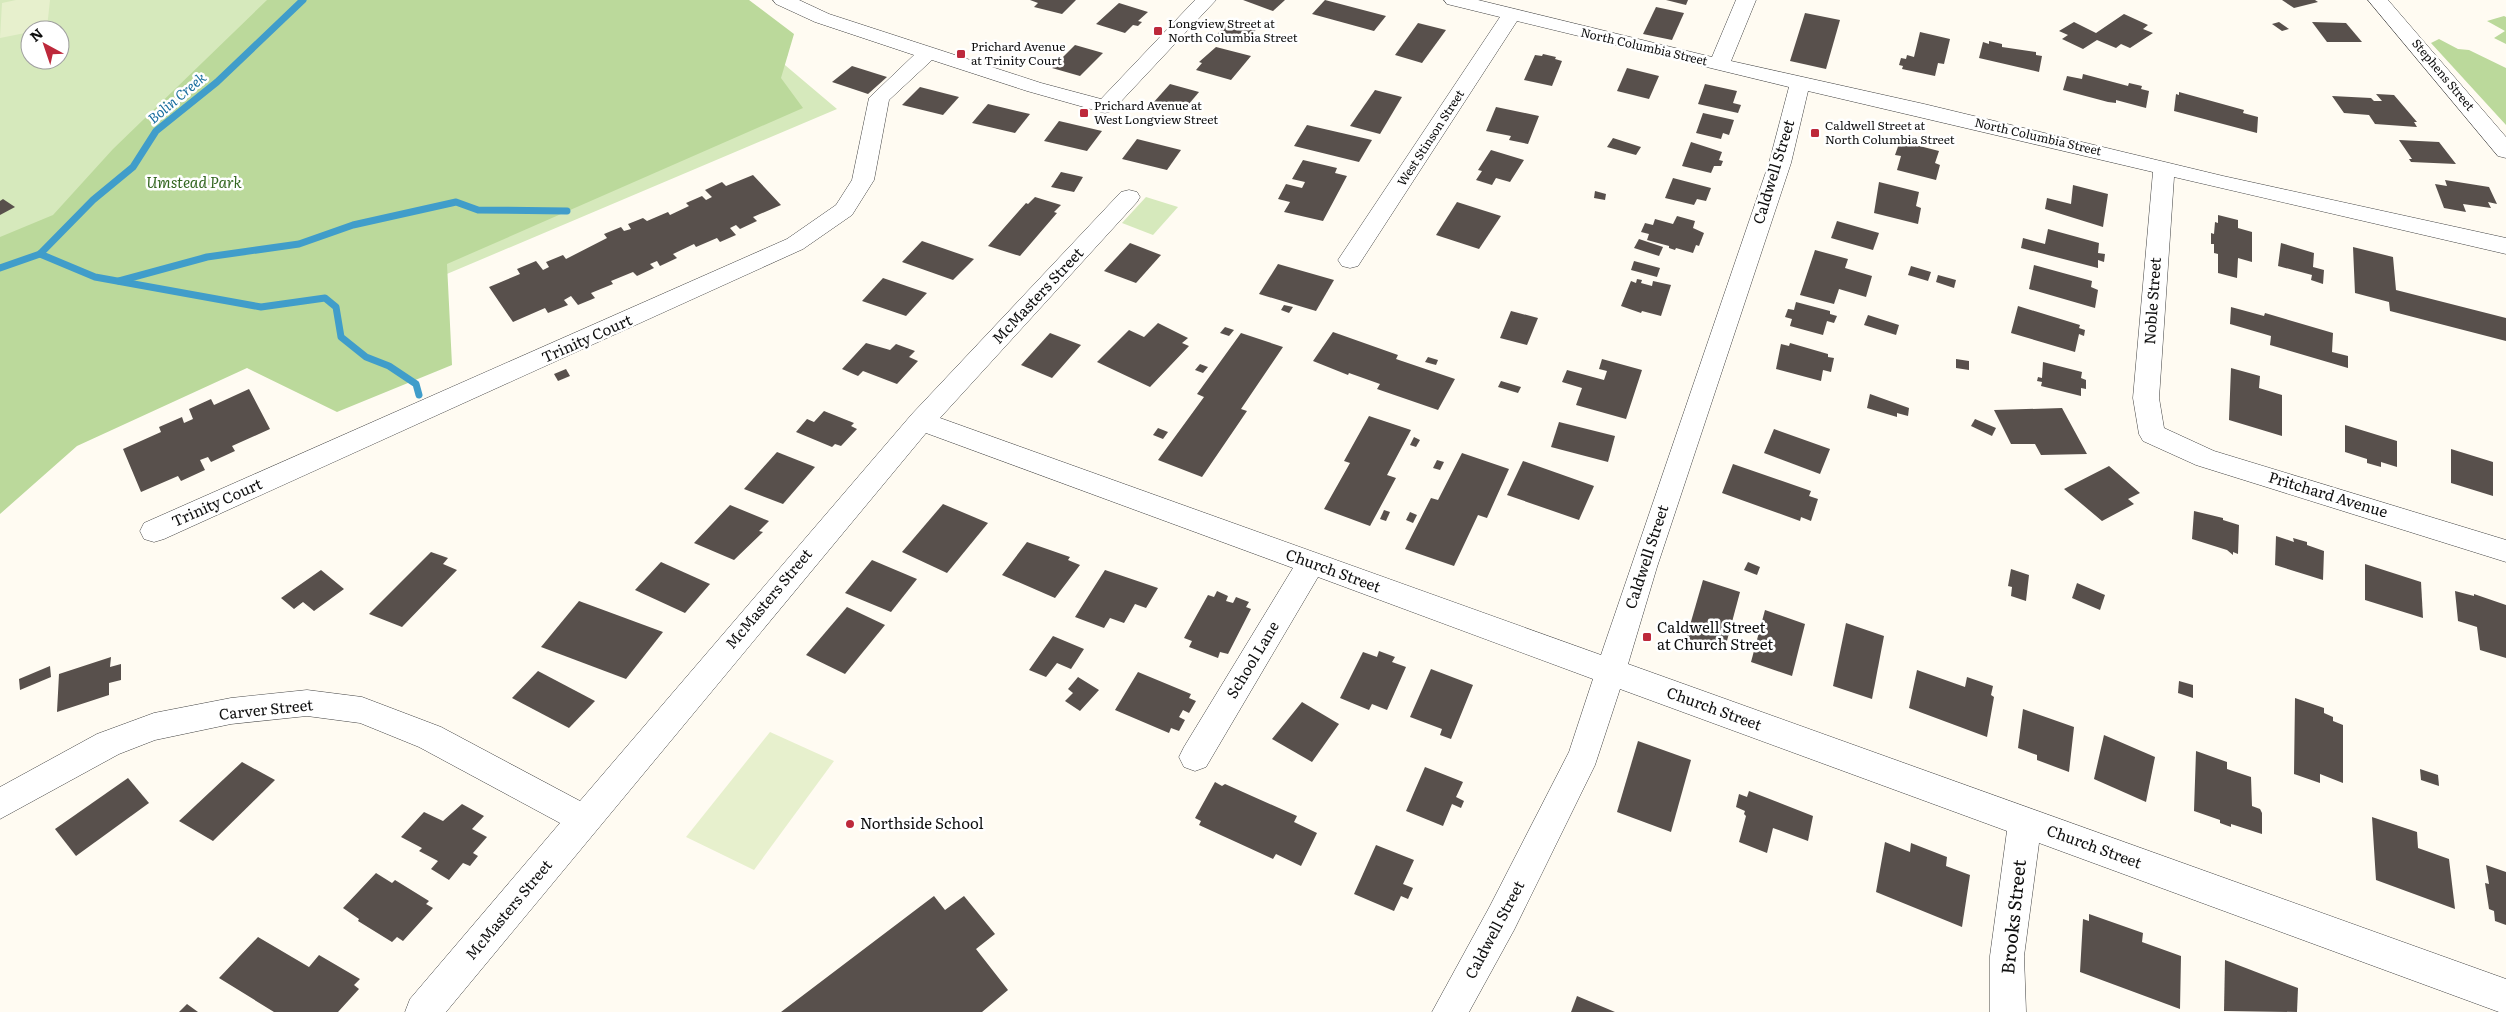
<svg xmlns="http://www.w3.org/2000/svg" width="2506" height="1012" viewBox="0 0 2506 1012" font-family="Literata,serif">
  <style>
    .green { fill: #d6e9bc; fill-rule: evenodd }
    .forest { fill: #bbd99b }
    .pitch { fill: #e7f0cd }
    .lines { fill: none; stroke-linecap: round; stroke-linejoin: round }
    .stream { stroke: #409dca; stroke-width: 7 }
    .building { fill: #58504c }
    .street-casing { stroke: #424242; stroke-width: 1 }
    .street { fill: #fff; fill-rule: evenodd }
    .poi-dot { fill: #bd293b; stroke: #fff; stroke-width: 2 }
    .labels { text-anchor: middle; stroke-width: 5; stroke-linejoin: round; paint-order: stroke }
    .far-poi-label { font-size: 12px; fill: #0f0f0f; stroke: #fff; text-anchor: start }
    .far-street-label { font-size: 12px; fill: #0f0f0f; stroke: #fff }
    .far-water-label { font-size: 14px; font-style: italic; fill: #1a6e9f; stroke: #fff }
    .street-label { font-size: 15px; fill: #0f0f0f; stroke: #fff }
    .park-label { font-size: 15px; font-style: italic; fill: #336620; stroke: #fff }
    .poi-label { font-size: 15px; fill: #0f0f0f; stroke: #fff; text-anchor: start }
    .near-street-label { font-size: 18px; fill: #0f0f0f; stroke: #fff }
  </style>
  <rect width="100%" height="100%" fill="#fffbf2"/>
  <g class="green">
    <path d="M0,0H729L788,55L779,60L837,109L0,463ZM30,30H60V60H30Z"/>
    <path d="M1146,197L1178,207L1153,235L1122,223Z"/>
  </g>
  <g class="forest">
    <path d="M267,0H749L794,34L781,78L803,108L447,264L452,365L337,412L247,368L77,446L0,514V237L53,215L113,149Z"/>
    <path d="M2504,16L2506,17V44L2494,38L2505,31L2487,21Z"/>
    <path d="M2439,39L2458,49L2469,50L2506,68V125L2431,43Z"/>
  </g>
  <g class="pitch">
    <path d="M16,0H50L47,28L30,30V32L0,38L2,3Z"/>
    <path d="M770,732L834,761L754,870L686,837Z"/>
  </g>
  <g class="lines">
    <g class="stream">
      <path d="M40,254L95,277L261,307L325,298L336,307L341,337L366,357L389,366L416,384L419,395"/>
      <path d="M0,268L40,254L93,200L133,167L156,131L217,82L303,0"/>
      <path d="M119,281L207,257L299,244L353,225L456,202L478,210L567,211"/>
    </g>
  </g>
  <g class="building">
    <path d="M1030,0H1076L1062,14L1034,7L1038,3Z"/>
    <path d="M1243,0H1285L1273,11Z"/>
    <path d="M1325,0L1386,16L1374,31L1312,14Z"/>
    <path d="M1666,0H1688L1686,5Z"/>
    <path d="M2282,0H2315L2318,2L2294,8Z"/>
    <path d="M1119,3L1148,12L1138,21L1142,22L1138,26L1133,25L1125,33L1096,24Z"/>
    <path d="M1656,7L1684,13L1672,40L1643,34Z"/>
    <path d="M1805,13L1840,20L1826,69L1790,61Z"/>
    <path d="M2124,14L2148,25L2143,29L2153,33L2130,48L2121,44L2116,48L2097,40L2083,49L2062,39L2068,35L2059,31L2074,22L2096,33Z"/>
    <path d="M1230,19L1259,26L1244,44L1215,37Z"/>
    <path d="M2279,22L2289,29L2282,31L2272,24Z"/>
    <path d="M2312,22L2346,23L2362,42H2327Z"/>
    <path d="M1418,23L1446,30L1422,63L1395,55Z"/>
    <path d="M1920,32L1950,39L1944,64L1938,63L1935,76L1902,69L1903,66L1899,65L1901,58L1906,59L1907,55L1914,57Z"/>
    <path d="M1989,41L2002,44V47L2036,52V55L2042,56L2039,72L1979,58L1983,42L1989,44Z"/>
    <path d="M1075,45L1103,53L1080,76L1052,68Z"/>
    <path d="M1216,47L1251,56L1231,80L1196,70L1202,63L1199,62Z"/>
    <path d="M1543,54L1556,57L1555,59L1562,61L1552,86L1524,80L1535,55L1542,56Z"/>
    <path d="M852,66L887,77L868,94L832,82Z"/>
    <path d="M1627,68L1659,76L1649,99L1617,91Z"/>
    <path d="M2083,74L2128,86L2129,83L2142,86L2141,89L2149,91L2146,108L2116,100V103L2108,102L2063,90L2067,76L2082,79Z"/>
    <path d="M1170,84L1199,92L1183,111L1153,103Z"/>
    <path d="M1705,84L1737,91L1733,103L1741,105L1738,113L1698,104Z"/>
    <path d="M920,87L959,97L943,115L902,105Z"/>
    <path d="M1375,90L1402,97L1380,134L1350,126Z"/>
    <path d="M2179,92L2244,110L2243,113L2258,117L2257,133L2174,111L2176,94L2179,95Z"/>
    <path d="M2376,94L2394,95L2417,122H2414L2417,127L2375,124L2369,115L2344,113L2332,96L2371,98L2374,101H2382Z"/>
    <path d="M988,104L1030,114L1015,133L972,123Z"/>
    <path d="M1496,107L1539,116L1528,144L1509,140L1511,136L1486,131Z"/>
    <path d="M1703,113L1734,120L1729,135L1723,133L1721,139L1696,133Z"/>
    <path d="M1059,121L1102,131L1087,151L1044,141Z"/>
    <path d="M1307,125L1372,140L1359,162L1294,146Z"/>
    <path d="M1613,138L1641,147L1636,155L1607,147Z"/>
    <path d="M1137,139L1181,150L1167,170L1122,159Z"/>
    <path d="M2399,140L2439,142L2456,164L2411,162L2409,159H2412Z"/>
    <path d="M1900,141L1939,151L1935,163L1940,165L1936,180L1897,170L1901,156L1895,155Z"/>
    <path d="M1691,142L1722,152L1719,160L1723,161L1721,166H1714L1711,173L1682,166Z"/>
    <path d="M1491,150L1524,160L1510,182L1496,178L1492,185L1476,180L1482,171L1478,170Z"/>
    <path d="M1303,160L1337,168L1335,173L1347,176L1323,221L1284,212L1290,202L1278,199L1286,184L1302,188L1305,182L1292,179Z"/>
    <path d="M1061,172L1083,177L1074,192L1051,187Z"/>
    <path d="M753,175L781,205L753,217L757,221L740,229L736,225L730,228L736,235L720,242L717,238L696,247L694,244L673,254L677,258L660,266L657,261L650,264L654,268L637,276L633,272L611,281L613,284L591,293L595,298L578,305L571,296L564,300L568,305L548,313L545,308L513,322L489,287L520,274L517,269L536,261L543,270L549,267L546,262L563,255L566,259L607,238L604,234L621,227L624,231L631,229L628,224L643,218L647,221L668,212L670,215L689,206L686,203L702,196L706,200L712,197L705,190L722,182L726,186Z"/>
    <path d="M1673,178L1711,188L1706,201L1697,199L1694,205L1665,198Z"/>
    <path d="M2445,180L2489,187L2497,204L2488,202L2491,208L2463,204L2466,212L2444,208L2435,184L2447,186Z"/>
    <path d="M1879,182L1919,192L1916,206L1921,208L1918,224L1874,213Z"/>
    <path d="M2073,185L2108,194L2103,227L2045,209L2047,198L2071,204Z"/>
    <path d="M1595,191L1606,194L1605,200L1594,198Z"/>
    <path d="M1035,197L1061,205L1054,212L1057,213L1020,256L988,246L1026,203L1028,204Z"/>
    <path d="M3,199L15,207L0,215V201Z"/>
    <path d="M1457,202L1501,216L1479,249L1436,235Z"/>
    <path d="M2218,215L2238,220V228L2252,232V262L2238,258L2237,278L2218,273V254L2214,253V244H2211V233L2214,234L2215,222L2218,223Z"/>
    <path d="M1677,216L1695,221L1693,228L1704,233L1699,246L1696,245L1693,253L1676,248L1675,250L1669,248V246L1647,240L1649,234L1641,232L1645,223L1653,225L1655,219L1673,224Z"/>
    <path d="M1837,221L1879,233L1873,250L1831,238Z"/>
    <path d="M2048,229L2099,243L2098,253L2105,254L2104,262L2098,260V268L2021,248L2023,238L2045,244Z"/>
    <path d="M1639,239L1663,247L1659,256L1634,248Z"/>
    <path d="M922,241L974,259L953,280L902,262Z"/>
    <path d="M1130,243L1161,255L1136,283L1104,271Z"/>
    <path d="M2281,243L2314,253L2313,267L2324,270L2323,284L2311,280L2312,275L2278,266Z"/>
    <path d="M2353,247L2393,257L2396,290L2506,318V341L2390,311L2389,302L2355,293Z"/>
    <path d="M1815,250L1848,259L1845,268L1872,276L1866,297L1839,289L1834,304L1800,295Z"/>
    <path d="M1634,261L1660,268L1657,277L1631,270Z"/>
    <path d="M1278,264L1334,280L1316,311L1259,294Z"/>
    <path d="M2034,265L2092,281L2091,287L2098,290L2095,308L2029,289Z"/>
    <path d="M1911,266L1931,272L1928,281L1908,275Z"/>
    <path d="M1938,275L1956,280L1954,288L1936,282Z"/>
    <path d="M883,278L927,293L906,316L862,301Z"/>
    <path d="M1637,279L1642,280L1641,283L1652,286L1653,281L1671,285L1661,316L1642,311L1641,313L1621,306L1631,281L1636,283Z"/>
    <path d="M1796,302L1830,311V314L1837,316L1834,323L1827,321L1823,335L1790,326L1792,319L1785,317L1788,309L1794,310Z"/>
    <path d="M1284,305L1293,307L1289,313L1281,310Z"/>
    <path d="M2018,306L2080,325L2079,328L2085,330L2084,336L2079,334L2075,352L2011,333Z"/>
    <path d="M2231,307L2264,316L2265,313L2333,333L2332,352L2348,356V368L2270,345L2271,336L2230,324Z"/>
    <path d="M1511,311L1538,318L1527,345L1500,338Z"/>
    <path d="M1868,315L1899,325L1896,335L1864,325Z"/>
    <path d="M1158,323L1188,338L1182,343L1189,346L1150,387L1097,362L1129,330L1144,337Z"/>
    <path d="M1225,327L1234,330L1229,336L1220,333Z"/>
    <path d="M1333,332L1398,355L1396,359L1455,379L1438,410L1377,389L1380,384L1349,373L1348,375L1313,361Z"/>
    <path d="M1050,333L1081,345L1052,378L1021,365Z"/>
    <path d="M1241,333L1283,347L1241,409L1247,411L1202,477L1158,460L1204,397L1197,394Z"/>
    <path d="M866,343L890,350L896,344L915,351L909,357L918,361L897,384L863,371L858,376L842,369Z"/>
    <path d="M1790,343L1828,354V357L1834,358L1831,372L1823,370L1821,381L1776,369L1781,344L1789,346Z"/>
    <path d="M1428,357L1438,360L1436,365L1425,362Z"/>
    <path d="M1602,359L1642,370L1626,419L1576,405L1582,388L1562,382L1567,370L1604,380L1607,371L1599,369Z"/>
    <path d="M1956,359L1969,361V370L1956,368Z"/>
    <path d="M2043,362L2082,372L2081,378L2086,380V389L2081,388V396L2041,386L2042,382L2037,381L2038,377L2042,378Z"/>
    <path d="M1200,364L1208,367L1203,373L1195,370Z"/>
    <path d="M2231,368L2260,376L2259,388L2282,395V436L2229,420Z"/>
    <path d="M566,369L570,376L558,381L554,374Z"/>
    <path d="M1501,381L1521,387L1518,393L1498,387Z"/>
    <path d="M249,389L270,429L232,446L235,451L211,462L208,457L200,460L205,470L181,481L178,476L141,492L123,449L161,432L159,427L182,417L184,423L193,419L189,409L211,399L214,405Z"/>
    <path d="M1870,394L1909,408L1908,416L1897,413V417L1867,408Z"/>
    <path d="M2062,408L2087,454L2041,455L2035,444H2011L1994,410Z"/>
    <path d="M824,411L854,423L851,426L857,429L841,446L835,444L832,447L796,432L807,419L814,422Z"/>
    <path d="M1369,416L1411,430L1387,475L1396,478L1370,526L1324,509L1350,463L1344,461Z"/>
    <path d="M1975,419L1996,428L1992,436L1971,426Z"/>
    <path d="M1559,422L1615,436L1608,462L1551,447Z"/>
    <path d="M2345,425L2397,441V467L2381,462V467L2367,463V459L2345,452Z"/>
    <path d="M1158,428L1168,432L1163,439L1153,435Z"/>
    <path d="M1774,429L1830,449L1820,474L1764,453Z"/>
    <path d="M1414,437L1420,440L1416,447L1410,445Z"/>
    <path d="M2451,449L2493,462V496L2451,483Z"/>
    <path d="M777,452L815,467L783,504L744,489Z"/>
    <path d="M1462,453L1509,469L1487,518L1478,515L1454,566L1405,549L1431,498L1438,500Z"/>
    <path d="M1437,460L1444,462L1440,470L1433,468Z"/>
    <path d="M1523,461L1594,486L1579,520L1507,495Z"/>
    <path d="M1733,464L1811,491L1809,496L1818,499L1811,521L1801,517L1800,521L1722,493Z"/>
    <path d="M2109,466L2140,493L2128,499L2134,504L2102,521L2064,489Z"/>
    <path d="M943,504L988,523L947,573L902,552Z"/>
    <path d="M730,505L769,521L759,531L763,532L734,560L694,543Z"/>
    <path d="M1384,510L1390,512L1386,521L1380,519Z"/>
    <path d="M2194,511L2223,518V520L2239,525L2238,554L2233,552V555L2227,550L2192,539Z"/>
    <path d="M1410,512L1417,515L1413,523L1406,520Z"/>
    <path d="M2276,536L2294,542L2293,538L2307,542V545L2324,551L2323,580L2275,565Z"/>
    <path d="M1027,542L1070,557L1068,560L1080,565L1055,598L1002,575Z"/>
    <path d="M431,552L448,558L443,564L457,570L402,627L369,614Z"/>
    <path d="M872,560L917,579L891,612L845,593Z"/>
    <path d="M661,562L710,584L685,613L635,590Z"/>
    <path d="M1748,562L1760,567L1757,575L1744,570Z"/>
    <path d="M2365,564L2421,582L2423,618L2365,600Z"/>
    <path d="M2011,569L2029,575L2026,601L2011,596L2012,587L2008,586Z"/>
    <path d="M321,570L344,589L314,611L303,602L294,609L281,598Z"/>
    <path d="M1105,570L1158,588L1146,608L1135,604L1124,623L1110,618L1104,628L1075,617Z"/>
    <path d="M1703,580L1740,592L1724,652L1686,639Z"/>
    <path d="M2077,583L2105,595L2100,610L2072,598Z"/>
    <path d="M1217,591L1228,596L1226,601L1233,603L1236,597L1249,602L1246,607L1251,609L1228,654L1220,652L1218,658L1189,647L1192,641L1184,638L1208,595L1214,597Z"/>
    <path d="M2455,591L2474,596V594L2506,605V658L2480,650L2477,627L2458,621Z"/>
    <path d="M579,601L663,632L626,679L541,647Z"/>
    <path d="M847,607L885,625L845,674L806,655Z"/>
    <path d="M1765,610L1805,624L1792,676L1751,662Z"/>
    <path d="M1846,623L1884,636L1872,699L1833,686Z"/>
    <path d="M1053,636L1084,649L1071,669L1057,663L1046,677L1029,670Z"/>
    <path d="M1379,651L1395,657L1392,662L1406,667L1387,710L1372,704L1369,710L1340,698L1363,652L1377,657Z"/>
    <path d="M111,657L110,667L121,664V680L109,683V695L57,712L59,674Z"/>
    <path d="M50,666L51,677L20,690L19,679Z"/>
    <path d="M1431,669L1473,685L1451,739L1440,735L1442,729L1410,717Z"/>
    <path d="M1917,670L1965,687L1967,677L1993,686L1991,695L1994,697L1987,737L1909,708Z"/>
    <path d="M538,671L595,701L569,728L512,698Z"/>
    <path d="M1138,672L1191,694L1189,698L1196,701L1189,713L1183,710L1179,717L1185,720L1179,731L1171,728L1169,733L1115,710Z"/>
    <path d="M1078,677L1099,690L1080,711L1065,701L1073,693L1068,689Z"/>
    <path d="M2179,681L2193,685V698L2178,693Z"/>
    <path d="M2295,698L2324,708V713L2333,717V721L2343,725V783L2320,774V783L2294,774Z"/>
    <path d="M1302,702L1339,724L1312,762L1272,739Z"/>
    <path d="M2023,709L2074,727L2069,772L2037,760V755L2018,748Z"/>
    <path d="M2104,735L2155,757L2146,802L2094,779Z"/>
    <path d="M1638,741L1691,760L1671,832L1617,812Z"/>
    <path d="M2196,751L2227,762V769L2251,777L2252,806L2260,809L2262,813V834L2231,824V827L2220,823V820L2194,811Z"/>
    <path d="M242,762L275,780L213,841L179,821Z"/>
    <path d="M1425,767L1463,782L1456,797L1464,801L1461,808L1452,804L1443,826L1406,811Z"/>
    <path d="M2420,769L2438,775L2439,786L2421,780Z"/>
    <path d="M128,778L149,803L76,856L55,829Z"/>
    <path d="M1215,782L1222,786L1225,784L1297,816L1294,822L1317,833L1301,866L1276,854L1273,859L1199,825L1201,821L1195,818Z"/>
    <path d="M1749,791L1813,816L1808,841L1773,828L1767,853L1739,842L1746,816L1744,814L1745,811L1736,807L1739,794L1747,797Z"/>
    <path d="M462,804L484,816L472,829L487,837L473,853L478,856L470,866L463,863L449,880L431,869L438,861L419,851L422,848L401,837L424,812L443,821Z"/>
    <path d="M2372,817L2417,832L2418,848L2449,859L2455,909L2376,880Z"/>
    <path d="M1885,842L1910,852L1911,843L1947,857L1946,866L1970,875L1962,927L1876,892Z"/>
    <path d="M1376,845L1414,860L1403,884L1413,888L1408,899L1401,896L1394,911L1354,894Z"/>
    <path d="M2486,865L2506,872V925L2495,921L2494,911L2489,909L2485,883L2489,884Z"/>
    <path d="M376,873L392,883L395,880L429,901L426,904L433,908L403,941L397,937L392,942L358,921L359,919L343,908Z"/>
    <path d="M934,896L945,910L964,896L995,934L976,949L1008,990L982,1012H781Z"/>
    <path d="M2089,914L2143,933L2142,942L2181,956L2180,1009L2080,972L2083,919L2089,921Z"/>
    <path d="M258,937L309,967L319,955L360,979L354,985L359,989L338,1012H274L219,978Z"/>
    <path d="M2225,960L2298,988L2297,1012L2224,1011Z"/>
    <path d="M1577,996L1615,1012H1571Z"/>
    <path d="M187,1004L198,1012H179Z"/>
  </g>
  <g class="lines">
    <defs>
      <g id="street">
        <path d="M773,0H799L829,14L1041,83L1101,99L1195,0H1216L1112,111L1105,113L1027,91L932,60L889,100L874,180L852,215L803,249L164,539L154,542L144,539L140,531L144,523L787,239L836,205L852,180L869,98L914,55L815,22L776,4Z"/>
        <path d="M1444,0H1478L1712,57L1736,0H1756L1731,61L1924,104L2223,176L2506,238V254L2174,177L2159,398L2164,428L2214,451L2506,540V562L2196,465L2143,441L2139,434L2133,398L2153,172L1808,91L1791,163L1657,567L1628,664L2506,979V1012H2499L2039,843L2024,956L2026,1012H1990V956L2007,831L1620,689L1595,765L1514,930L1469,1012H1432L1490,906L1569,752L1593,679L1318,577L1206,767L1195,771L1184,767L1179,757L1184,747L1293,568L926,433L446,1012H405L410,999L560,823L419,747L360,723L307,716L231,724L155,740L119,754L0,819V787L97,734L154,713L231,698L307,690L362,697L441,727L580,801L912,414L1121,192L1129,190L1137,192L1140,197L1137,202L940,418L1601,655L1769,163L1789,87L1517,21L1358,266L1350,268L1342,266L1338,260L1500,17L1447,4Z"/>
        <path d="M2368,0H2388L2506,137V158L2498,156Z"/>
      </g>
    </defs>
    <use href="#street" class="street-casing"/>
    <use href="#street" class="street"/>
  </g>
  <g class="poi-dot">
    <rect x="1153" y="26" width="10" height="10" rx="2.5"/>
    <rect x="956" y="49" width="10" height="10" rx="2.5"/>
    <rect x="1079" y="108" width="10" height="10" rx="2.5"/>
    <rect x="1810" y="128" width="10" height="10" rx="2.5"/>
    <rect x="1642" y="632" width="10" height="10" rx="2.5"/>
    <circle cx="850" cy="824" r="5"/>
  </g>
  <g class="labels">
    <g class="far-poi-label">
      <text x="1168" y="28">Longview Street at<tspan x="1168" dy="14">North Columbia Street</tspan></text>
      <text x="971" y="51">Prichard Avenue<tspan x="971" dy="14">at Trinity Court</tspan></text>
      <text x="1094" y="110">Prichard Avenue at<tspan x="1094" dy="14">West Longview Street</tspan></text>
      <text x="1825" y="130">Caldwell Street at<tspan x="1825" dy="14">North Columbia Street</tspan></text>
    </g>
    <g class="far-street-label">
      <text transform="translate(1644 47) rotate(13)" y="4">North Columbia Street</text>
      <text transform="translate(2443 75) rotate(50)" y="4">Stephens Street</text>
      <text transform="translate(2038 137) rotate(13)" y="4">North Columbia Street</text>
      <text transform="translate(1431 138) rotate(-57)" y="4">West Stinson Street</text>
    </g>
    <g class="far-water-label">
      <text transform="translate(177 98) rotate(-40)" y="5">Bolin Creek</text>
    </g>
    <g class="street-label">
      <text transform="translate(1774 172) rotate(-73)" y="5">Caldwell Street</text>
      <text transform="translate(1038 296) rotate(-47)" y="5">McMasters Street</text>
      <text transform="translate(2153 301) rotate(-86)" y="5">Noble Street</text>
      <text transform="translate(587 339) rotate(-24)" y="5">Trinity Court</text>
      <text transform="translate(2328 495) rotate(17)" y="5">Pritchard Avenue</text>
      <text transform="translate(217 503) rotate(-24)" y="5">Trinity Court</text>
      <text transform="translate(1647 557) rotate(-72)" y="5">Caldwell Street</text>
      <text transform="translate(1333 571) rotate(20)" y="5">Church Street</text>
      <text transform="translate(769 599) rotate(-50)" y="5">McMasters Street</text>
      <text transform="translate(1253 660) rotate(-59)" y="5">School Lane</text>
      <text transform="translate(1714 709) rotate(20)" y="5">Church Street</text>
      <text transform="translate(266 710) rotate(-6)" y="5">Carver Street</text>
      <text transform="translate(2094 847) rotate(20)" y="5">Church Street</text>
      <text transform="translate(509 910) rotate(-50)" y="5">McMasters Street</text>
      <text transform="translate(1495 930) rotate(-62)" y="5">Caldwell Street</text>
    </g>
    <g class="park-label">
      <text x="194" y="188">Umstead Park</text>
    </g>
    <g class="poi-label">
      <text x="1657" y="633">Caldwell Street<tspan x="1657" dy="17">at Church Street</tspan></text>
      <text x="860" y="829">Northside School</text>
    </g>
    <g class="near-street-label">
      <text transform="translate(2014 917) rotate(-84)" y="6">Brooks Street</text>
    </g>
  </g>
  <g transform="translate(45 45) rotate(320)"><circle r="24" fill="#ffffff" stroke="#9f9f9f"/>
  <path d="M0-4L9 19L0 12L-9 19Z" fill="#bd293b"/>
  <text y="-8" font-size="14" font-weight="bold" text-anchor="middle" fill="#0f0f0f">N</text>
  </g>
</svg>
